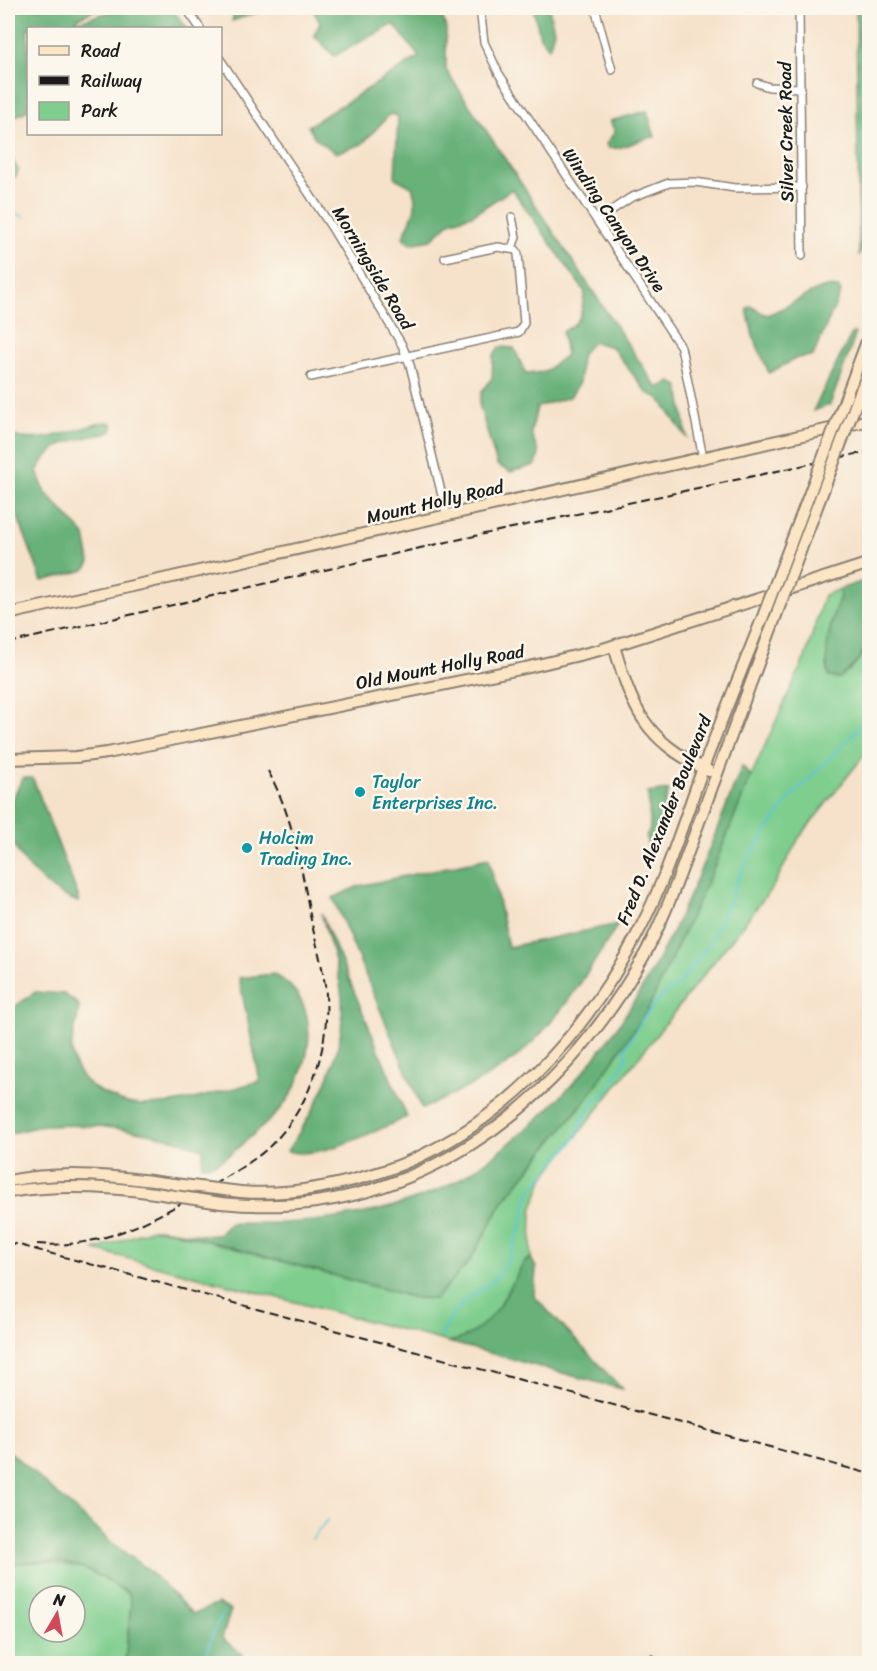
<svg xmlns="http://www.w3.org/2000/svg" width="877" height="1671" viewBox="0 0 877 1671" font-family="Sriracha,sans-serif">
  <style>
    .green { fill: #7fce8e; stroke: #4e7555; stroke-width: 1.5; fill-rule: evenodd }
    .forest { fill: #67b179; stroke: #42664a; stroke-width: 1.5 }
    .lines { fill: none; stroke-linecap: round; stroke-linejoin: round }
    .stream { stroke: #5cc7d6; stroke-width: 2 }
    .street-casing { stroke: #897f73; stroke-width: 10 }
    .secondary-casing { stroke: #897f73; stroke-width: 14 }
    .street { stroke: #fff; stroke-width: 7 }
    .secondary { stroke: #fce5c4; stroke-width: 10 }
    .rail { stroke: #1c1c1c; stroke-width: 2; stroke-dasharray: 9 4.5; stroke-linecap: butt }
    .secondary-bridge-casing { stroke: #897f73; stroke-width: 14; stroke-linecap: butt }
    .secondary-bridge { stroke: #fce5c4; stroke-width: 10 }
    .culture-dot { fill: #0f9aa8; stroke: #fbf7ec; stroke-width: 2 }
    .labels { text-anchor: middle; stroke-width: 5; stroke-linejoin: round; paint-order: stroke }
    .street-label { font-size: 18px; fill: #1c1c1c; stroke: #fbf7ec }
    .culture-label { font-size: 18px; fill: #0d838f; stroke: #fbf7ec; text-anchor: start }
  </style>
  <rect width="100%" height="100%" fill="#fbf7ec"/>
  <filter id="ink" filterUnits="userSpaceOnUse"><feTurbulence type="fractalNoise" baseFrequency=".0167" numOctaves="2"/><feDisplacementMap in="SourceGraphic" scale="12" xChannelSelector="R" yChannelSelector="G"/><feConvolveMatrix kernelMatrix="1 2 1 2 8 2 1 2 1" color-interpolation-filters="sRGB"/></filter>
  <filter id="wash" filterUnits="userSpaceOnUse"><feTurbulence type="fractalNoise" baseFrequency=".008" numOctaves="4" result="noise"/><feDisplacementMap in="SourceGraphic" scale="24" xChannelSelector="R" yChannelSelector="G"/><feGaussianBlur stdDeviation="1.35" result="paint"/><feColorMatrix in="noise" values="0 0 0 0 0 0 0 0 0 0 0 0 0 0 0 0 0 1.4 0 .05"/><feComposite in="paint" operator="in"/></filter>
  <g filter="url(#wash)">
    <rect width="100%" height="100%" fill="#f6e2ca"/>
    <g class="green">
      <path d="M8,120L11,157L18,170L16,176L8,181Z"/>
      <path d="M840,589L841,598L833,615L850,671L869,646V749L799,838L772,888L543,1179L532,1211L531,1258L524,1262C507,1294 488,1336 448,1342L95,1250L152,1229L172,1231L415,1298L435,1299L469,1262L504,1200L588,1097L711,874L751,776L806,655L824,595Z"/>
      <path d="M47,1562L85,1568L129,1594L131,1604L125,1663H8V1566L18,1563ZM39,1596H75V1632H39Z"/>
    </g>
    <g class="forest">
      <path d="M8,8H100L78,18L76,22L122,8H171L187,28H28V110L8,120Z"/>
      <path d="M235,8H270L232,21Z"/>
      <path d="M312,8H439L446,27V70L657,388L671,382L679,386L687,438L659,398L647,393L612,347L594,342C572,357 585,366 578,385C576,389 572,393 570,397L537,407L531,433L539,454L536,465L510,472L497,465L479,404L482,391L492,378L493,357L499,347L514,348L526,374L544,372L566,355L562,332C584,321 580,314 585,292L512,189L474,214L450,222L431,240L410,244L403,237C411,217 420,210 412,187L395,178L398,116L390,114L362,144L336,153L315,138L308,126L419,57L394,24L334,56L314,35L320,23Z"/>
      <path d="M533,8H549L554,31L549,48L540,37Z"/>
      <path d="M856,8H870V85L867,86L866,109L870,114V240L859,255Z"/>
      <path d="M647,111L655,137C637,138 626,150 608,148L606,144L615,132L610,121Z"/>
      <path d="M826,287L839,288L841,292L813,356L797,358L769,373L753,336L747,309L750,306L766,315C788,309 804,293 826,287Z"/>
      <path d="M852,333H855L854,339L830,405L813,411Z"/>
      <path d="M105,422L112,423L113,429L109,433C75,441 55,438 37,471L45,492L85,535L90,562L85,570L42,581L8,491V434C37,447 75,429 105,422Z"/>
      <path d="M869,579C870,622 877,652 839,678L829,677C824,657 828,636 833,616C836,606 841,600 840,589Z"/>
      <path d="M742,766L751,776L711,874L648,1009L588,1097L504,1200L469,1262L435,1299L416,1298L172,1231L152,1229C168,1228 206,1238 215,1235C221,1234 226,1228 230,1223C301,1225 373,1219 438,1190C471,1175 497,1154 524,1131C639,1034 689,902 742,766Z"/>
      <path d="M23,778H32L34,781L78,896V902C46,891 6,853 8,817C8,803 17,790 23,778Z"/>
      <path d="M669,790L649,853L646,836L650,829L648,793Z"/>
      <path d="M489,858L508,947L618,924C592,966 564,1012 529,1046C499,1075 458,1092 422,1109L333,898L359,886Z"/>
      <path d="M321,913L407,1117C377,1130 318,1161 287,1151C318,1106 346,1054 342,998C339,969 329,941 321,913Z"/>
      <path d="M273,974C325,999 313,1068 283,1106C272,1120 258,1130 246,1141C234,1151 218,1167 202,1165L203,1149C156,1131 99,1123 48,1126C35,1126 21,1131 8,1134V1012L35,992L64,994L79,1005C79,1022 69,1038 72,1055C74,1069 86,1084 99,1091C109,1096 121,1103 133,1104C174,1109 221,1091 260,1081L239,978Z"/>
      <path d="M531,1258L536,1268L534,1296L622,1389L448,1342C488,1336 507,1294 524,1262Z"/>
      <path d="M8,1450L111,1542L148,1570L193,1614L218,1604L231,1610L222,1638L242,1654L241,1663H125L131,1604L129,1594L124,1590C111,1584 100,1575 87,1570C65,1559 30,1559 8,1566Z"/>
    </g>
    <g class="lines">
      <g class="stream">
        <path d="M8,211L25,217"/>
        <path d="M441,1337L452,1316L465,1301L494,1280L507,1263L520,1230L530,1191L572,1143L593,1101L607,1093L627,1057L624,1051L643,1018L661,997L678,985L711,942L745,864L773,822L791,797L870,717"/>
        <path d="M312,1539L327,1520"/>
        <path d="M205,1664C208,1643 213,1630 224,1612"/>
      </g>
    </g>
  </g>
  <g filter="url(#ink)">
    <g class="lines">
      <defs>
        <g id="street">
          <path d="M186,8L200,28"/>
          <path d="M480,8L484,42L499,74L681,347L703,458"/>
          <path d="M595,8L612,70"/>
          <path d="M799,8L802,256"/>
          <path d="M220,59L332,228L402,345L410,365L447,516"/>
          <path d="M757,83L769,87L801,88"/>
          <path d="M512,217L516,237L512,248"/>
          <path d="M597,220L630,198L669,183L695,182L735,188L802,187"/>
          <path d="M311,377L519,332L524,323L518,254L516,250L498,247L445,258"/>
          <path d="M649,1664L652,1659"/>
        </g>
        <g id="secondary">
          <path d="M861,390L870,368"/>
          <path d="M848,392L870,333"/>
          <path d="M8,614L870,420"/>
          <path d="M614,646C633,710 644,740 709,771"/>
          <path d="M8,759L76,757L107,753L525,668L600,650L870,563"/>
          <path d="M8,1181C64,1170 117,1176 174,1184"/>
          <path d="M8,1192C58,1184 105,1186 155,1193"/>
          <path d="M241,1192C289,1196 338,1186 384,1171C499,1131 587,1034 641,927C666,878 683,823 702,771C722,718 743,667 764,614"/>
          <path d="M221,1203C408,1223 559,1110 646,952C669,908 685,860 702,814C728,746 753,678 778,610"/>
        </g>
      </defs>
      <use href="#street" class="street-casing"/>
      <use href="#secondary" class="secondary-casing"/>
      <use href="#street" class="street"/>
      <use href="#secondary" class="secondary"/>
      <g class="rail">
        <path d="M8,643L433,545L870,451"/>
        <path d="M8,1242L870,1474"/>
        <path d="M37,1244C94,1249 139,1227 187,1200C210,1186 235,1173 257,1157C305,1121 330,1054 326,995C324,968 315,941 310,915C301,865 293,817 268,771"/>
      </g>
      <defs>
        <g id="secondary-bridge">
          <path d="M778,610L861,390"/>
          <path d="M764,614L848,392"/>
          <path d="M174,1184L241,1192"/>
          <path d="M155,1193L221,1203"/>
        </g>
      </defs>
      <use href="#secondary-bridge" class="secondary-bridge-casing"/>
      <use href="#secondary-bridge" class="secondary-bridge"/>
    </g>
  </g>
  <g class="culture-dot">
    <circle cx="360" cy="792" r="6"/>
    <circle cx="247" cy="848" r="6"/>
  </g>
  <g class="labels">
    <g class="street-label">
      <text transform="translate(786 132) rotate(-91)" y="6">Silver Creek Road</text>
      <text transform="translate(614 220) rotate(56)" y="6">Winding Canyon Drive</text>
      <text transform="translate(373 268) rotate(59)" y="6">Morningside Road</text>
      <text transform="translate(435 502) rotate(-13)" y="6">Mount Holly Road</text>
      <text transform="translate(440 667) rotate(-11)" y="6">Old Mount Holly Road</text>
      <text transform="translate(664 820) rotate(-68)" y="6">Fred D. Alexander Boulevard</text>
    </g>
    <g class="culture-label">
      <text x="372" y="788">Taylor<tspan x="372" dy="21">Enterprises Inc.</tspan></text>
      <text x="259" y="844">Holcim<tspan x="259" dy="21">Trading Inc.</tspan></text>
    </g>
  </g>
  <rect width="877" height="1671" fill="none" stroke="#fbf7ec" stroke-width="30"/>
  <rect x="27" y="27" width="195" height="108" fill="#fbf7ec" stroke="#a29f99" stroke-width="1.5"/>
  <rect x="39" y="46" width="30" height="9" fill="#fce5c4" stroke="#a29f99" stroke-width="1.5"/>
  <text x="81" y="57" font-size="18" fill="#1c1c1c">Road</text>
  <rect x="39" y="76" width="30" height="9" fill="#1c1c1c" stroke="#a29f99" stroke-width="1.5"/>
  <text x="81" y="87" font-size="18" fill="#1c1c1c">Railway</text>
  <rect x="39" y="102" width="30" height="18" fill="#7fce8e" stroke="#a29f99" stroke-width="1.5"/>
  <text x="81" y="117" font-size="18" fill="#1c1c1c">Park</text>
  <g transform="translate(57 1614) rotate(10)"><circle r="28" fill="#fbf7ec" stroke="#a29f99" stroke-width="1.5"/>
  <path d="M0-4.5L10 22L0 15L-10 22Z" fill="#d1495b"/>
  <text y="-9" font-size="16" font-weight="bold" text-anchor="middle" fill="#1c1c1c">N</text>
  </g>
</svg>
